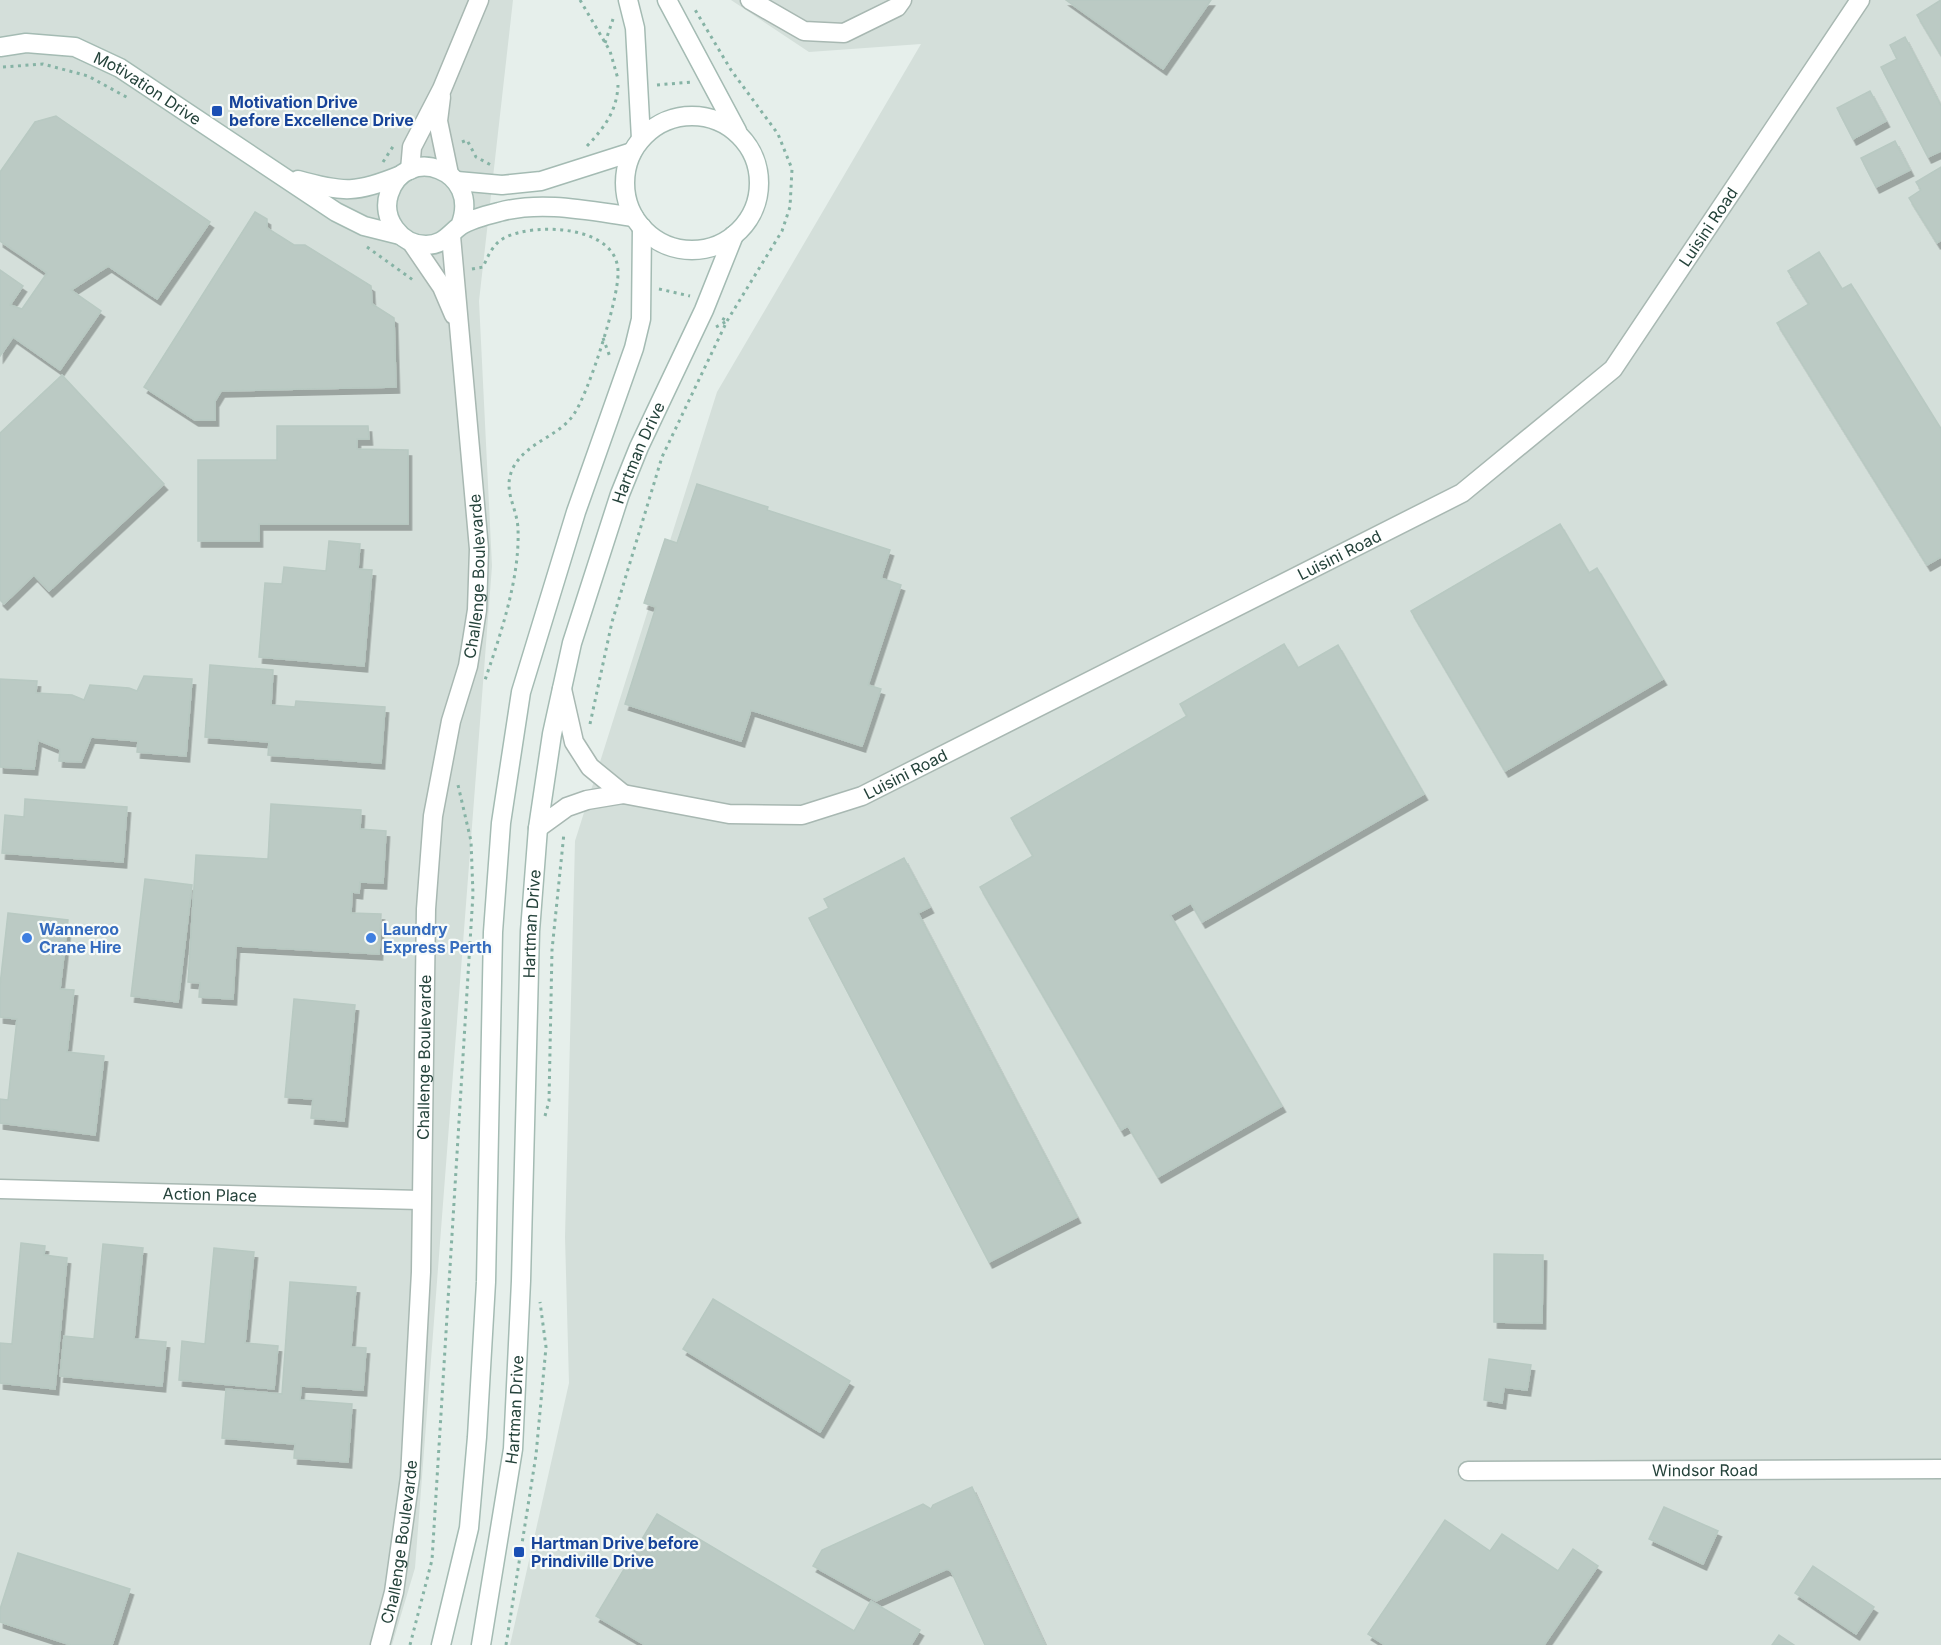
<svg xmlns="http://www.w3.org/2000/svg" width="1941" height="1645" viewBox="0 0 1941 1645" font-family="Inter,sans-serif">
  <style>
    .built { fill: #d4dfda }
    .building { fill: #bbcac4; stroke: #b8c9c2; stroke-width: 1.5; filter: url(#shadow) }
    .lines { fill: none; stroke-linecap: round; stroke-linejoin: round }
    .street-casing { stroke: #a8b8b2; stroke-width: 21 }
    .secondary-casing { stroke: #a4bbb3; stroke-width: 21 }
    .path { stroke: #86b3a5; stroke-width: 3; stroke-dasharray: 3 4.5; stroke-linecap: butt }
    .street { stroke: #fff; stroke-width: 18 }
    .secondary { stroke: #fff; stroke-width: 18 }
    .transit-dot { fill: #1a4fb4; stroke: #f7fbf9; stroke-width: 2 }
    .shop-dot { fill: #3f7fe0; stroke: #f7fbf9; stroke-width: 2 }
    .labels { text-anchor: middle; stroke-width: 4.5; stroke-linejoin: round; paint-order: stroke }
    .street-label { font-size: 16px; fill: #24423a; stroke: #f7fbf9 }
    .transit-label { font-size: 16px; font-weight: bold; fill: #164399; stroke: #f7fbf9; text-anchor: start }
    .shop-label { font-size: 16px; font-weight: bold; fill: #366cbe; stroke: #f7fbf9; text-anchor: start }
  </style>
  <defs>
    <filter id="shadow"><feDropShadow dx="3.5" dy="6" stdDeviation="0" flood-color="#0004"/></filter>
  </defs>
  <rect width="100%" height="100%" fill="#e6efeb"/>
  <g class="built">
    <path d="M0,0H513L479,301L492,566L415,1568L392,1645H0Z"/>
    <path d="M731,0H1941V1645H510L569,1383L565,1237L575,841L717,392L921,44L809,52Z"/>
  </g>
  <g class="building">
    <path d="M1066,0H1211L1163,69Z"/>
    <path d="M1941,0V55L1917,15Z"/>
    <path d="M1905,37L1941,106V151L1928,157L1881,67L1897,59L1890,45Z"/>
    <path d="M1870,91L1886,121L1853,139L1837,108Z"/>
    <path d="M56,116L210,222L157,299L108,266L71,290L101,311L60,370L13,337L0,356V270L23,286L10,305L22,309L47,273L0,241V172L35,122Z"/>
    <path d="M1895,141L1910,170L1876,187L1861,158Z"/>
    <path d="M1941,167V240L1937,243L1909,198L1921,190L1916,182Z"/>
    <path d="M255,212L267,219V228L294,245H305L371,286L372,304L394,318L396,387L221,391L215,401V420H195L144,387Z"/>
    <path d="M1819,252L1842,289L1851,284L1941,429V557L1927,565L1777,323L1809,304L1788,271Z"/>
    <path d="M62,375L164,484L49,591L34,575L4,604L0,600V433Z"/>
    <path d="M277,426H368L369,439H357V449L408,450V524H259V541H198V460H277Z"/>
    <path d="M697,484L768,507L767,510L890,550L881,578L901,585L868,685L881,689L862,746L751,710L741,741L625,704L656,607L644,603L665,539L677,543Z"/>
    <path d="M1560,524L1589,573L1597,568L1663,679L1505,771L1411,611Z"/>
    <path d="M329,541L360,544L358,569L372,570L364,666L259,657L265,583L282,584L284,567L326,571Z"/>
    <path d="M1284,644L1298,668L1338,645L1424,794L1202,922L1191,903L1170,915L1282,1106L1158,1177L1128,1126L1121,1130L980,887L1033,856L1011,818L1187,716L1180,704Z"/>
    <path d="M210,665L273,670L271,705L295,707L296,701L385,707L381,763L268,755L269,742L205,737Z"/>
    <path d="M144,676L192,679L186,756L137,752L138,741L91,737L81,762L59,761L60,749L38,740L34,769L0,767V679L37,681L36,693L72,695L84,700L90,685L129,688L137,691Z"/>
    <path d="M25,799L127,807L123,862L2,853L5,815L24,817Z"/>
    <path d="M271,804L361,810L360,829L386,831L383,883L360,882L359,893L352,892L351,913L381,914L379,954L236,946L233,999L199,997L200,983L188,982L196,855L268,859Z"/>
    <path d="M904,858L930,907L918,913L1077,1217L989,1262L809,918L829,908L824,899Z"/>
    <path d="M145,879L192,885L178,1002L131,996Z"/>
    <path d="M8,913L68,920L60,989L74,990L67,1052L104,1056L95,1135L0,1123V1099L8,1100L17,1019L0,1017V985Z"/>
    <path d="M294,999L355,1005L344,1121L311,1118L313,1099L285,1097Z"/>
    <path d="M21,1243L45,1246L44,1255L67,1258L55,1389L0,1383V1343L12,1344Z"/>
    <path d="M103,1244L143,1248L134,1339L166,1342L162,1386L60,1376L64,1336L94,1339Z"/>
    <path d="M214,1248L254,1252L245,1343L278,1346L274,1389L179,1380L182,1341L205,1344Z"/>
    <path d="M1494,1254L1543,1255L1542,1323L1494,1322Z"/>
    <path d="M290,1282L356,1287L351,1347L366,1348L363,1390L301,1386L300,1400L352,1404L348,1462L294,1458L295,1444L222,1438L226,1389L282,1394Z"/>
    <path d="M713,1299L850,1381L820,1432L683,1349Z"/>
    <path d="M1489,1359L1531,1365L1527,1390L1504,1387L1502,1403L1484,1400Z"/>
    <path d="M972,1487L1045,1645H985L951,1571L947,1569L876,1601L813,1566L822,1550L923,1504L931,1509L933,1505Z"/>
    <path d="M1664,1507L1718,1531L1703,1564L1649,1539Z"/>
    <path d="M657,1514L854,1631L871,1601L920,1630L911,1645H645L596,1616Z"/>
    <path d="M1445,1520L1490,1551L1502,1534L1558,1571L1573,1549L1598,1566L1544,1645H1385L1368,1634Z"/>
    <path d="M18,1553L130,1589L112,1645H71L0,1622V1609Z"/>
    <path d="M1813,1566L1874,1607L1856,1634L1795,1593Z"/>
    <path d="M1779,1635L1794,1645H1772Z"/>
  </g>
  <g class="lines">
    <defs>
      <g id="street">
        <path d="M750,0L804,31L844,33L897,7L902,0"/>
        <path d="M441,97L438,121L449,174"/>
        <path d="M410,170L412,147L442,89L479,0"/>
        <path d="M412,243L442,287L454,315"/>
        <path d="M562,689L574,742L590,767L623,794"/>
        <path id="s1" d="M538,828L567,807L587,800L623,794L729,814L802,815L862,796L1462,493L1613,369L1860,0"/>
        <path id="s2" d="M0,1189L420,1200"/>
        <path id="s3" d="M1468,1471L1941,1469"/>
        <path id="s4" d="M380,1645L394,1592L410,1477L421,1272L426,909L433,816L451,721L468,666L477,610L479,549L451,236"/>
      </g>
      <g id="secondary">
        <path d="M628,0L635,28L641,139"/>
        <path d="M667,0L737,131"/>
        <path id="s5" d="M0,47L26,43L75,47L120,68L336,212L364,226L400,235"/>
        <circle cx="692" cy="183" r="67"/>
        <path d="M298,180C344,193 357,193 401,175"/>
        <path d="M457,181L502,185L541,181L632,152"/>
        <path d="M460,226C483,169 405,143 389,194C381,218 400,245 426,245C443,245 448,235 460,226C469,220 487,215 499,212C542,200 590,211 634,217"/>
        <path d="M441,1645L469,1528L477,1437L486,1282L493,932L501,823L521,692L576,512L634,348L641,319L642,227"/>
        <path id="s6" d="M481,1645L513,1449L521,1281L530,931L538,828L552,734L572,643L620,494L639,447L704,310L734,235"/>
      </g>
    </defs>
    <use href="#street" class="street-casing"/>
    <use href="#secondary" class="secondary-casing"/>
    <g class="path">
      <path d="M580,0L610,51L618,79"/>
      <path d="M605,43L613,19"/>
      <path d="M3,67L43,64L88,76L130,99"/>
      <path d="M657,85L692,82"/>
      <path d="M462,142L467,140L476,157L491,165"/>
      <path d="M587,146C604,128 617,111 618,85"/>
      <path d="M383,162L394,145"/>
      <path d="M367,247L413,280"/>
      <path d="M472,269L483,267C488,256 493,244 504,238C534,222 618,225 618,272C619,298 589,392 574,414C559,437 526,442 513,468C502,491 517,506 518,529C520,579 500,636 484,683"/>
      <path d="M659,289L690,296"/>
      <path d="M716,327L727,321L720,317"/>
      <path d="M603,338L610,357"/>
      <path d="M590,724L612,622L662,457L727,321L782,231L790,207L792,169L778,134L731,70L694,8"/>
      <path d="M545,1116L549,1101L552,950L564,833"/>
      <path d="M410,1645L432,1560L473,894L471,841L458,785"/>
      <path d="M506,1645L536,1455L546,1347L540,1302"/>
    </g>
    <use href="#street" class="street"/>
    <use href="#secondary" class="secondary"/>
  </g>
  <g class="transit-dot">
    <rect x="211" y="105" width="12" height="12" rx="3"/>
    <rect x="513" y="1546" width="12" height="12" rx="3"/>
  </g>
  <g class="shop-dot">
    <circle cx="27" cy="938" r="6"/>
    <circle cx="371" cy="938" r="6"/>
  </g>
  <g class="labels">
    <g class="street-label">
      <text dy="6" stroke="none"><textPath href="#s5" startOffset="159">Motivation Drive</textPath></text>
      <text dy="6" stroke="none"><textPath href="#s1" startOffset="1376">Luisini Road</textPath></text>
      <text dy="6" stroke="none"><textPath href="#s6" startOffset="1210">Hartman Drive</textPath></text>
      <text dy="6" stroke="none"><textPath href="#s1" startOffset="872">Luisini Road</textPath></text>
      <text dy="6" stroke="none"><textPath href="#s4" startOffset="1077">Challenge Boulevarde</textPath></text>
      <text dy="6" stroke="none"><textPath href="#s1" startOffset="386">Luisini Road</textPath></text>
      <text dy="6" stroke="none"><textPath href="#s6" startOffset="724">Hartman Drive</textPath></text>
      <text dy="6" stroke="none"><textPath href="#s4" startOffset="591">Challenge Boulevarde</textPath></text>
      <text dy="6" stroke="none"><textPath href="#s2" startOffset="210">Action Place</textPath></text>
      <text dy="6" stroke="none"><textPath href="#s6" startOffset="238">Hartman Drive</textPath></text>
      <text dy="6" stroke="none"><textPath href="#s3" startOffset="237">Windsor Road</textPath></text>
      <text dy="6" stroke="none"><textPath href="#s4" startOffset="105">Challenge Boulevarde</textPath></text>
    </g>
    <g class="transit-label">
      <text x="229" y="108">Motivation Drive<tspan x="229" dy="18">before Excellence Drive</tspan></text>
      <text x="531" y="1549">Hartman Drive before<tspan x="531" dy="18">Prindiville Drive</tspan></text>
    </g>
    <g class="shop-label">
      <text x="39" y="935">Wanneroo<tspan x="39" dy="18">Crane Hire</tspan></text>
      <text x="383" y="935">Laundry<tspan x="383" dy="18">Express Perth</tspan></text>
    </g>
  </g>
</svg>
